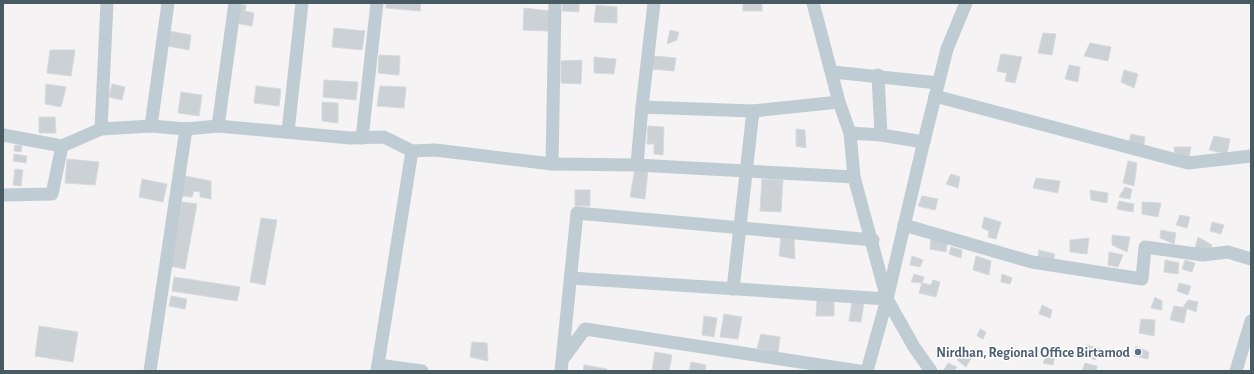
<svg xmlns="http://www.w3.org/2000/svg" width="1254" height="374" viewBox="0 0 1254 374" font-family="'Alegreya Sans',sans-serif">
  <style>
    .building { fill: #ccd1d5; stroke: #d6dade }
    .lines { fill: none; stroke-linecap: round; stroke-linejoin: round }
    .minor { stroke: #c0ccd3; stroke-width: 13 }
    .service-dot { fill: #5c6f8a; stroke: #fff; stroke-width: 1.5 }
    .labels { text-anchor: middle; stroke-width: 3; stroke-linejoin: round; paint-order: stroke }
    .service-label { font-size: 14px; font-weight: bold; fill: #4e5e75; stroke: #fff; text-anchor: end }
  </style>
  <rect width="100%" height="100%" fill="#f5f3f3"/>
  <g class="building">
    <path d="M386,3H421L420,11L386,8Z"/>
    <path d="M563,3H579V12L562,11Z"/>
    <rect x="743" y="3" width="19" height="8"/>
    <path d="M238,5H246L245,11L254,13L252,26L235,23Z"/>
    <path d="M596,5L617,7V23L594,22Z"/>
    <path d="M524,8L550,11L548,31L523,30Z"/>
    <path d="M334,28L365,31L362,50L332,47Z"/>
    <path d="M670,30L679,32L677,40L667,44Z"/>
    <path d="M169,31L191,35L189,50L168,46Z"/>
    <path d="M1043,33L1056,34L1052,55L1038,53Z"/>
    <path d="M1090,43L1111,47L1108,61L1084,56Z"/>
    <path d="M50,50H75L71,76L47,73Z"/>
    <path d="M1001,54L1022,57L1015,83L1005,81L1007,73L997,71Z"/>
    <path d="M379,55L400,56L399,75L378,73Z"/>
    <path d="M654,56L676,58L674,71L651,69Z"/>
    <path d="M594,57L616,59L614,74L594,73Z"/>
    <path d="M582,60L581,84L561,83V61Z"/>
    <path d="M1069,65L1080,67L1078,82L1065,79Z"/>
    <path d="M1124,70L1138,74L1134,88L1121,82Z"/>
    <path d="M324,80L358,82L356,100L323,97Z"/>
    <path d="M46,84L66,87L61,107L45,104Z"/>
    <path d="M112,84L125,87L122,100L109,97Z"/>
    <path d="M256,86L281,89L279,106L254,103Z"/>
    <path d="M380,86L406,87L404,108L377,106Z"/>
    <path d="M181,92L202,95L199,116L178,113Z"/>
    <path d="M322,102L338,103V123L322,121Z"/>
    <path d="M39,117H55L56,133H39Z"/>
    <path d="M648,126L664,127L663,155L654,154V144H647Z"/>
    <path d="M796,129L805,130L806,148L796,146Z"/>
    <path d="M1131,134L1145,137L1143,152L1127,149Z"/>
    <path d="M1214,136L1230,139L1227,154L1209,150Z"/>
    <path d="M15,145L22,146L21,152L14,151Z"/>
    <path d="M1174,147H1191L1188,163L1175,160Z"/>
    <path d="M14,154L27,156L26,163L13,161Z"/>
    <path d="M67,159L99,162L95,185L65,183Z"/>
    <path d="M1128,161L1137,163L1134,186L1123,183Z"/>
    <path d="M635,168L648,169L645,199L630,197Z"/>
    <path d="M15,169L23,170L21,186L13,185Z"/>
    <path d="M951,174L960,177L958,188L946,184Z"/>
    <path d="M185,176L211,181V199L200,197V192L194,191L192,197L181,196Z"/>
    <path d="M1036,178L1060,181L1058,193L1033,188Z"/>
    <path d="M142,179L167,184L163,202L139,197Z"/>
    <path d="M762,179L783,180L781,212L760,211Z"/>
    <path d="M1125,187L1132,189L1130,199L1119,197Z"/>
    <rect x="575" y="190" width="15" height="16"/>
    <path d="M1090,190L1108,193L1107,203L1091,200Z"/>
    <path d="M922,196L938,199L935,210L918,206Z"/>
    <path d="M1119,201L1134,204L1133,212L1117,209Z"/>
    <path d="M182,202L197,204L185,269L170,266Z"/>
    <path d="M1142,202L1161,203L1158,217L1142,214Z"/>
    <path d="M1180,215L1190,217L1187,228L1176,225Z"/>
    <path d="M984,217L1001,222L996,239L988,237L989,231L982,228Z"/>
    <path d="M261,218L277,220L265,285L250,282Z"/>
    <path d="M1212,222L1224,225L1221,234L1210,231Z"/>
    <path d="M1161,230L1176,233L1174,244L1160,238Z"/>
    <path d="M949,233L946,252L930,249L931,237Z"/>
    <path d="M1112,235L1130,237L1127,252L1112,245Z"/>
    <path d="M781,237H794L795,259L779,256Z"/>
    <path d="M1198,237L1212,245L1209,254L1195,248Z"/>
    <path d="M1089,238L1087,254L1070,252V240Z"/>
    <path d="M951,247L962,250L961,258L949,254Z"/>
    <path d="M1039,250L1055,254L1052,269L1037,266Z"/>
    <path d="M1109,252L1123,255L1118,267L1108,265Z"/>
    <path d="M912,256L923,260L920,267L910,265Z"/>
    <path d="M976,256L991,261L989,275L973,270Z"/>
    <path d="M1165,260L1179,263L1178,274L1164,272Z"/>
    <path d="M1185,260L1195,263L1192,272L1182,269Z"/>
    <path d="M914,274L924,277L922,283L911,282Z"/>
    <path d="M1002,274L1012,278L1010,284L1001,282Z"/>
    <path d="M174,277L240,287L237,301L172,291Z"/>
    <path d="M933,280L940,282L936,297L919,293L922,283L931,285Z"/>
    <path d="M1179,283L1191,286L1188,295L1177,291Z"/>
    <path d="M171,296L187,299L185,309L169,306Z"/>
    <path d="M1155,297L1162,301V310L1151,308Z"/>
    <path d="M817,300L834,301V316H816Z"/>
    <path d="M1188,300L1198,302L1196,312L1183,307Z"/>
    <path d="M852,301L864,303L861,322L849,321Z"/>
    <path d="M1042,305L1052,310L1050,318L1039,314Z"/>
    <path d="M1174,306L1187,308L1184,323L1170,320Z"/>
    <path d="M724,314L742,317L738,339L720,337Z"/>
    <path d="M704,316L717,318L714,337L702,335Z"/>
    <path d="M1141,319L1155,320L1154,336L1139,333Z"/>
    <path d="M39,326L78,332L73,362L35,356Z"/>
    <path d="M980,329L986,332L983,339L977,336Z"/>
    <path d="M761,334L780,337L778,353L757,348Z"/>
    <path d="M472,342L487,343L488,361L470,357Z"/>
    <path d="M1086,345L1101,349L1095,360L1084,355Z"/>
    <path d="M1136,346L1149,352L1148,359L1134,356Z"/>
    <path d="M1048,351L1056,353L1053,365L1043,363Z"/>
    <path d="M655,352L672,355L669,371H652Z"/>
    <path d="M962,352L972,357L966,367L957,360Z"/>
    <path d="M691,362L706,365L705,371H689Z"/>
    <path d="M948,363L957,367L954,371H943Z"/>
    <path d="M1085,363L1097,366L1096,371H1082Z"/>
    <path d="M584,365L607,369L606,371H583Z"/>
  </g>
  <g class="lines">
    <g class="minor">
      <path d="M813,3L839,102L850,133L854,177L887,299L914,347L931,371"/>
      <path d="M833,72L938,83"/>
      <path d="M878,75L881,135"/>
      <path d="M935,96L1188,163L1251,156"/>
      <path d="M642,107L753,111L839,102"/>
      <path d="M151,126L168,3"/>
      <path d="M218,126L235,3"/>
      <path d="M101,129L107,3"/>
      <path d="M288,132L302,3"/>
      <path d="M850,133L881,135L924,142"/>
      <path d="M3,135L62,146L101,129L151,126L186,129L218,126L350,138L384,137L412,151L435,150L552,164L637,165L854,177"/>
      <path d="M362,138L377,3"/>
      <path d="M552,164L555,3"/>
      <path d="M637,165L642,107L654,3"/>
      <path d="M3,195L52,194L62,146"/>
      <path d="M904,225L1032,262L1142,279L1145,247L1203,255L1228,252L1251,259"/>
      <path d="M571,278L887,299"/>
      <path d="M733,289L753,111"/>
      <path d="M563,359L585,329L859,371"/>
      <path d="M378,365L422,371"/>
      <path d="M150,371L186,129"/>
      <path d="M377,371L412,151"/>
      <path d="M561,371L577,213L873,240"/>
      <path d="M867,371L887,299L923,145L947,49L966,3"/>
      <path d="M1236,371L1251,321"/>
    </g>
  </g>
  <circle class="service-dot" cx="1138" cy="352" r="4"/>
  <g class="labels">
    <g class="service-label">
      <text x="1130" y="357">Nirdhan, Regional Office Birtamod</text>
    </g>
  </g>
  <rect width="1254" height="374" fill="none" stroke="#485a62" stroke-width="8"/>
</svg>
